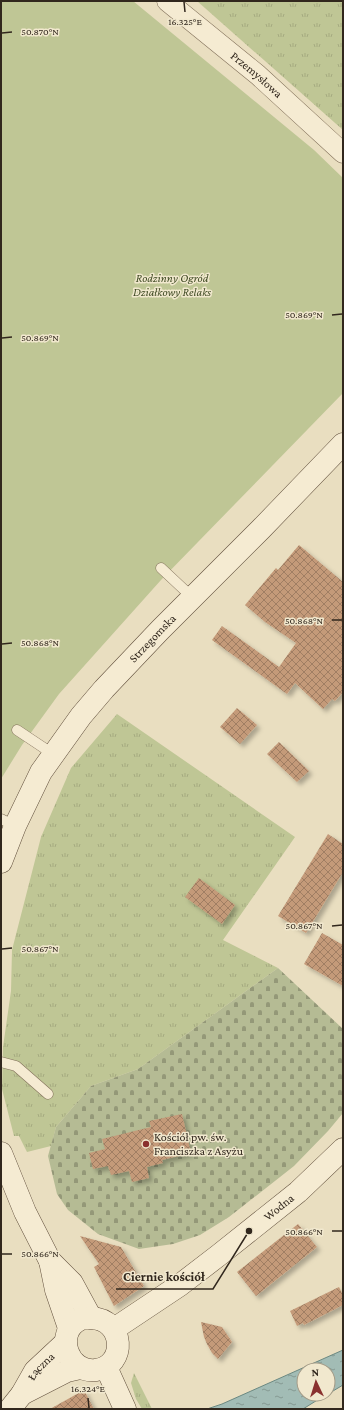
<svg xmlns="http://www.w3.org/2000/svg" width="344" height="1410" viewBox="0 0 344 1410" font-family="'Crimson Pro',serif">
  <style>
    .grass { fill: url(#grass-tufts) }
    .cemetery { fill: url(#cemetery-stones) }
    .garden { fill: #bfc695 }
    .water { fill: url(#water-ripples); stroke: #6b8881 }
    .building { fill: url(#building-cross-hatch); filter: url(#shadow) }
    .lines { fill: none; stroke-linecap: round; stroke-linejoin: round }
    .lane-casing { stroke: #806f59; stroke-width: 11 }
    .street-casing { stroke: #806f59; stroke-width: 21 }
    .secondary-casing { stroke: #62503d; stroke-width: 23 }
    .lane { stroke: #f5ebd2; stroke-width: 10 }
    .street { stroke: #f5ebd2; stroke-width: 20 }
    .secondary { stroke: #f5ebd2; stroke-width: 22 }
    .ticks { fill: none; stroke: #31271d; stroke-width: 1.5 }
    .poi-dot { fill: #8a312f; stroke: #f1e8ce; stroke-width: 1.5 }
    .labels { text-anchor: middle; stroke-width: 3; stroke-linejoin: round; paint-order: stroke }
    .street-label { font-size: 12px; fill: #31271d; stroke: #f1e8ce }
    .park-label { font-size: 12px; font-style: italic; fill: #414c25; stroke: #f1e8ce }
    .poi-label { font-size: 12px; fill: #31271d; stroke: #f1e8ce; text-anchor: start }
    .ticks-label { font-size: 10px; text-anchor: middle; fill: #31271d; stroke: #f1e8ce; stroke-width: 3; stroke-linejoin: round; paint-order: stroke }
    .leader { fill: none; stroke: #31271d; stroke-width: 1.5 }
    .callout-dot { fill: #31271d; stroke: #f1e8ce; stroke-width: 1.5 }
    .callout-label { font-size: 13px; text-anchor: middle; font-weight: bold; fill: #31271d; stroke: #f1e8ce; stroke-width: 3; stroke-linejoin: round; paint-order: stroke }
  </style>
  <defs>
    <pattern id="grass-tufts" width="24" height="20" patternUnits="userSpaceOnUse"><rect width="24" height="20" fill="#bfc695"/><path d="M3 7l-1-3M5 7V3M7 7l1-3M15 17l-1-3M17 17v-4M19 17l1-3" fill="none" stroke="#a5aa80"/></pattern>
    <pattern id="cemetery-stones" width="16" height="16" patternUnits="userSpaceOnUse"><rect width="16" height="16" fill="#b5bb94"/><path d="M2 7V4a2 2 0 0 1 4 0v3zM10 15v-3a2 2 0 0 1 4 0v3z" fill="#949878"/></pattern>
    <pattern id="water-ripples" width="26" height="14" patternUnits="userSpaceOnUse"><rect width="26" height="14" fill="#a2bcb5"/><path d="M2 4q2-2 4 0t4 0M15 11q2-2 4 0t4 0" fill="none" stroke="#859993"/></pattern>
    <pattern id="building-cross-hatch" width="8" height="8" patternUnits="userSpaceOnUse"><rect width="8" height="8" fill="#c49a79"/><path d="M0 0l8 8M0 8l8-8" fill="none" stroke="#a07e63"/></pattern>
    <filter id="shadow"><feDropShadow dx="3.5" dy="3.5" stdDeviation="2" flood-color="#0004"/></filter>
  </defs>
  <rect width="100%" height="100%" fill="#e9dec0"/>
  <g class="grass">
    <path d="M197,1H343V130Z"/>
    <path d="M117,714L295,837L223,940L278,968L138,1069L91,1086L56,1127L51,1146L27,1152L19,1136H14L2,1089L3,1047L11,991L12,950L41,837L71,768Z"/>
    <path d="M134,1373L152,1409H142L136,1399L131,1383Z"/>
  </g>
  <path class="cemetery" d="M278,968L343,1029V1113L328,1131L294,1166L229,1217L200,1235L173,1244L139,1249L98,1234L68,1210L57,1194L48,1156L56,1127L91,1086L138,1069Z"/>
  <path class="garden" d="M1,1H133L314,150L343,178V393L161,580L59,694L22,745L1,779Z"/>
  <path class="water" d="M343,1350V1385L328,1394V1370H304V1394H327L303,1409H207L222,1404Z"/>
  <g class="building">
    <path d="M299,545L343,582V692L335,701L332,699L323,709L295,683L287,694L212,640L222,626L279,667L296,643L265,622L245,605L276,568L278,570Z"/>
    <path d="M237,708L257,725L240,744L220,727Z"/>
    <path d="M279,742L309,771L297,782L267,754Z"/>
    <path d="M328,834L343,844V872L306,933L278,916Z"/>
    <path d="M199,878L235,905L222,924L185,897Z"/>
    <path d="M322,933L343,945V986L304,964Z"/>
    <path d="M182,1114L191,1153L162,1160L163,1163L147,1167L149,1178L132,1182L129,1171L111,1175L108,1166L93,1169L89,1153L105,1149L102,1139L151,1127L149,1121Z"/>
    <path d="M298,1224L317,1247L256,1296L237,1272Z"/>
    <path d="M80,1236L121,1247L144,1286L114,1306L94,1267L99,1264Z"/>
    <path d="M339,1287L343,1295V1305L304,1325L303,1323L297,1326L290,1311Z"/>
    <path d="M201,1322L222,1327L232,1342L218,1359L212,1353L207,1344L204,1337Z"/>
    <path d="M84,1390L94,1409H50Z"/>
  </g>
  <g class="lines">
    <defs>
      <g id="lane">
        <path d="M161,568L193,598"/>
        <path d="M17,730L53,754"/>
        <path d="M1,819L15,826"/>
        <path d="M1,1062L16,1066L48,1094"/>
      </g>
      <g id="street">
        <path id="s1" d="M167,1L258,75L343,153"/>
      </g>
      <g id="secondary">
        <path id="s2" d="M1,862L15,826L41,772L81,716L104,689L160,630L261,529L343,444"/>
        <path d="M1,1153L25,1212L50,1261L72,1283L91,1318"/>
        <path d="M50,1261L56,1290L69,1328"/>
        <path d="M91,1318C125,1319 127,1366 96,1370C68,1374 54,1333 79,1320C82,1318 87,1318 91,1318Z"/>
        <path id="s3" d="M114,1329L180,1285L219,1255L298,1192L343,1149"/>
        <path d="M106,1367L125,1409"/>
        <path d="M22,1394L67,1371L80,1368"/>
        <path id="s4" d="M10,1409L22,1394L35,1371L65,1343"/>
      </g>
    </defs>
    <use href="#lane" class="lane-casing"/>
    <use href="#street" class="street-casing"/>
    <use href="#secondary" class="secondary-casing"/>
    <use href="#lane" class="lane"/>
    <use href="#street" class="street"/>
    <use href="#secondary" class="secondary"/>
  </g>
  <path class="ticks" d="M184,2L185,12M2,33L12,32M332,315L342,314M2,338L12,337M332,620H342M2,644L12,643M332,926L342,925M2,949L12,948M332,1231H342M2,1254H12M88,1398L89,1408"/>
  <circle class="poi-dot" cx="146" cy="1144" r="4"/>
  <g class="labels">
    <g class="street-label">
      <text dy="4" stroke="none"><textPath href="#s1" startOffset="116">Przemysłowa</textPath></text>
      <text dy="4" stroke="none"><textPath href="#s2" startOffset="273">Strzegomska</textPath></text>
      <text dy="4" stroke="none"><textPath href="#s3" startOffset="205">Wodna</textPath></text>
      <text dy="4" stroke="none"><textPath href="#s4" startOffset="53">Łączna</textPath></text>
    </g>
    <g class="park-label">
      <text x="172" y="282">Rodzinny Ogród<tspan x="172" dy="14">Działkowy Relaks</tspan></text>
    </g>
    <g class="poi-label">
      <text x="154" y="1141">Kościół pw. św.<tspan x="154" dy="14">Franciszka z Asyżu</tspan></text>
    </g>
  </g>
  <g class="ticks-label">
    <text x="185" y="25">16.325°E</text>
    <text x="40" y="35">50.870°N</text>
    <text x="304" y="318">50.869°N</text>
    <text x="40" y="341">50.869°N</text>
    <text x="304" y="624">50.868°N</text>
    <text x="40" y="646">50.868°N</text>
    <text x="304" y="929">50.867°N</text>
    <text x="40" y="952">50.867°N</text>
    <text x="304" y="1235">50.866°N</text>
    <text x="40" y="1257">50.866°N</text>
    <text x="88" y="1392">16.324°E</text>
  </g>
  <path class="leader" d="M249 1231L213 1289H116"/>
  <circle class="callout-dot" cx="249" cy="1231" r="4"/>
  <g class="callout-label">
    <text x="164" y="1281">Ciernie kościół</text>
  </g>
  <rect width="344" height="1410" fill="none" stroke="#31271d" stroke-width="4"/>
  <g transform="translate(316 1382) rotate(356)"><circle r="19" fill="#f1e8ce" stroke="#a49b87"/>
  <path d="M0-3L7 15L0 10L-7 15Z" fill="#8a312f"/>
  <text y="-6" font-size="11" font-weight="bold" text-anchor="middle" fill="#31271d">N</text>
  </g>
</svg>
